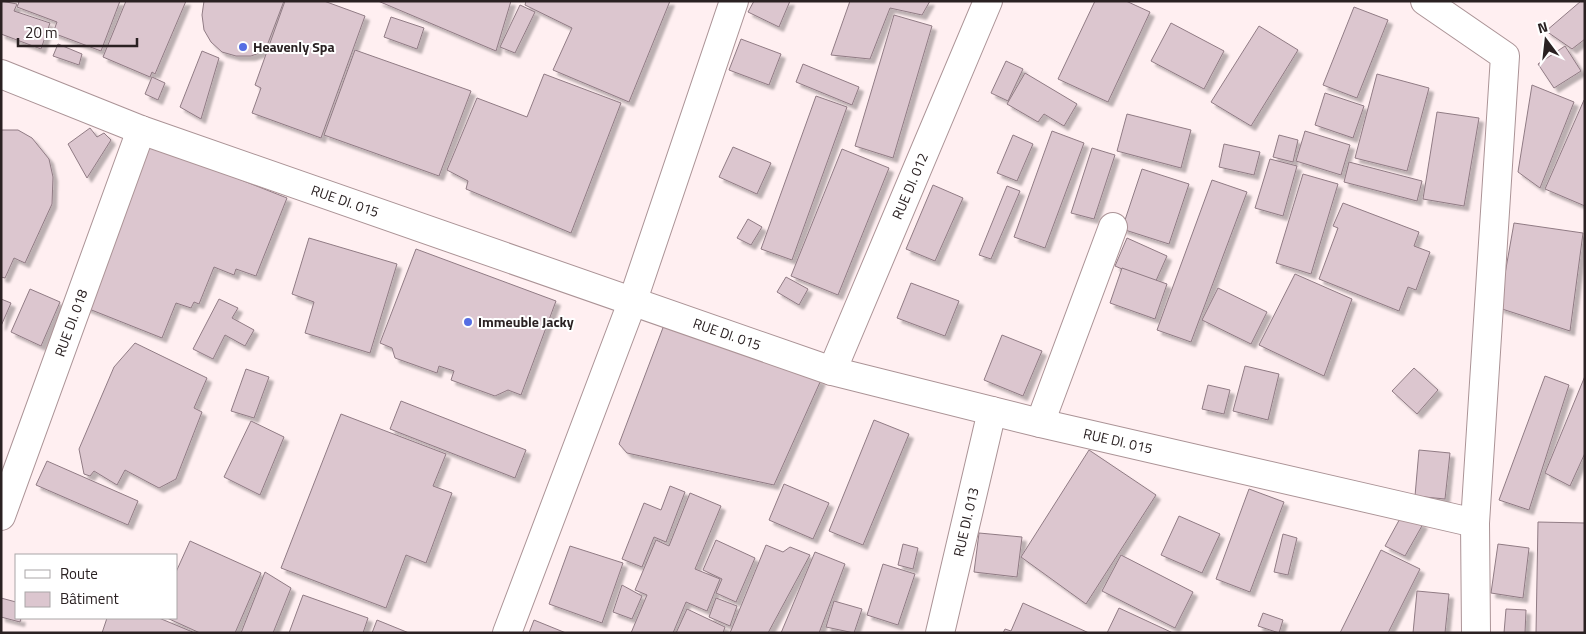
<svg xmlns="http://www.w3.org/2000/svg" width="1586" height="634" viewBox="0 0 1586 634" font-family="'Titillium Web',sans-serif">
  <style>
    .building { fill: #dcc6cf; stroke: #907b84; filter: url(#shadow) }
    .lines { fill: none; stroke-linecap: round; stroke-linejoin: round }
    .minor-casing { stroke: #ab9396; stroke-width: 30 }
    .minor { stroke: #fff; stroke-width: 28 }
    .poi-dot { fill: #556de3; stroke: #fff; stroke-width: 2 }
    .labels { text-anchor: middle; stroke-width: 4; stroke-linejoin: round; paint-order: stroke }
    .poi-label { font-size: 14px; font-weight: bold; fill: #2a2122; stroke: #fff; text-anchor: start }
    .street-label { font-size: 14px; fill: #2a2122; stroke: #fff }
  </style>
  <defs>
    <filter id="shadow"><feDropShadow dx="4.5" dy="4.5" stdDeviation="1" flood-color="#0004"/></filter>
  </defs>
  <rect width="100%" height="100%" fill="#ffeff1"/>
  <g class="building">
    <path d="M1,1L17,4L14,11L50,23L41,49L1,34Z"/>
    <path d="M15,1H120L101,51L53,33L57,22L17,7L19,2Z"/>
    <path d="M126,1H186L155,74L152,72L150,77L103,57Z"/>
    <path d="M204,1H284L265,51L251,56H236L222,52L211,42L204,30L202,15Z"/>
    <path d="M285,1H324L365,16L321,138L252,113L261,88L255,85Z"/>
    <path d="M378,1H511L496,51Z"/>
    <path d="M526,1H670L629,102L553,70L572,28L525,5Z"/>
    <path d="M754,1H790L779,27L748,12Z"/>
    <path d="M850,1H930L922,15L890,8L870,59L831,55Z"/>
    <path d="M1095,1H1126L1150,12L1108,102L1058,79Z"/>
    <path d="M1581,1H1585V39L1572,49L1546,31Z"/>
    <path d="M520,5L535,12L515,53L500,47Z"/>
    <path d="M1354,7L1388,20L1357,98L1323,85Z"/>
    <path d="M894,15L932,26L893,158L855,146Z"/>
    <path d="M391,17L424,28L417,49L384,37Z"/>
    <path d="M1171,23L1224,51L1204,89L1151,61Z"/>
    <path d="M1259,26L1298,50L1251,126L1211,102Z"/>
    <path d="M741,39L781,54L769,85L729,70Z"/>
    <path d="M58,44L82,54L79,65L53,56Z"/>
    <path d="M1565,46L1581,71L1554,88L1538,64Z"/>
    <path d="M355,50L471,91L439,176L324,135Z"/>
    <path d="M202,51L219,58L201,119L180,107Z"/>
    <path d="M1006,61L1023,69L1008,101L991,93Z"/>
    <path d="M803,64L859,87L852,105L796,82Z"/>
    <path d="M1025,73L1077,104L1064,126L1044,114L1038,122L1007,104Z"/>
    <path d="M544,74L621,103L571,233L466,189L468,181L447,170L477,98L527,117Z"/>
    <path d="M1377,74L1429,88L1407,171L1355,158Z"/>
    <path d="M152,77L165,83L158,100L145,94Z"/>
    <path d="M1532,85L1574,102L1540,188L1518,172Z"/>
    <path d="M1325,93L1364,106L1353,138L1315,125Z"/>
    <path d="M816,96L847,107L792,260L761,249Z"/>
    <path d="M1584,100H1585V206L1545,189Z"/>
    <path d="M1437,112L1479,118L1464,206L1423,199Z"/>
    <path d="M1127,114L1191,130L1181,168L1117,151Z"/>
    <path d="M90,128L97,137L104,133L111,140L87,178L68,144Z"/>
    <path d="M1,130H18L32,138L49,159L53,177L52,204L25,263L14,258L5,278L1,277Z"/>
    <path d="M1052,131L1084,143L1045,248L1014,237Z"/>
    <path d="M1305,131L1350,145L1341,175L1296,161Z"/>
    <path d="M1013,135L1033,144L1017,181L997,173Z"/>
    <path d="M1279,135L1298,140L1293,162L1273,157Z"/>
    <path d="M150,144L287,198L256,276L236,269L234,275L214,267L199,304L194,302L191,308L176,303L162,338L84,307Z"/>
    <path d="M1224,144L1260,152L1254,175L1219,167Z"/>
    <path d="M733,147L771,163L757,194L719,177Z"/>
    <path d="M1092,148L1115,155L1094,219L1071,213Z"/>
    <path d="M842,149L889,168L838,295L791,276Z"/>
    <path d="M1270,159L1297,166L1283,216L1255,208Z"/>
    <path d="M1349,162L1422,181L1417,201L1344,182Z"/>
    <path d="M1142,169L1189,184L1169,244L1122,229Z"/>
    <path d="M1303,174L1338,184L1311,274L1276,263Z"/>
    <path d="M1212,180L1247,192L1191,342L1157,330Z"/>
    <path d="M933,185L963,198L935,261L906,249Z"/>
    <path d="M1007,186L1020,191L991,259L979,255Z"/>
    <path d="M1343,203L1419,232L1414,246L1430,252L1416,290L1408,287L1399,311L1319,279L1338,228L1333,226Z"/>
    <path d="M748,219L762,227L751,245L737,238Z"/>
    <path d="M1514,223L1583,233L1570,331L1499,308Z"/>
    <path d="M309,238L397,264L370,353L305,333L314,302L292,294Z"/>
    <path d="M1127,238L1167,256L1155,283L1115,266Z"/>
    <path d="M416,249L556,301L521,395L508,390L495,396L451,380L454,371L439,366L437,373L395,358L392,348L380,343Z"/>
    <path d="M1122,268L1167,284L1155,319L1110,303Z"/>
    <path d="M1295,274L1352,299L1324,376L1259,345Z"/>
    <path d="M786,277L808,289L799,305L777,292Z"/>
    <path d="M911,283L959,301L945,336L897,318Z"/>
    <path d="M1218,288L1267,312L1251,344L1202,320Z"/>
    <path d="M30,289L60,302L41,346L11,332Z"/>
    <path d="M1,299L11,303L1,326Z"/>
    <path d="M219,299L238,308L232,318L254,330L245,346L225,335L213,359L193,349Z"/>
    <path d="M664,325L821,380L774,485L627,453L619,444Z"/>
    <path d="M1002,335L1042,351L1023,396L984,380Z"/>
    <path d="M135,343L207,378L194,408L202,412L176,479L159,488L125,470L117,485L94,471L90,476L84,474L79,449L114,367Z"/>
    <path d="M1245,366L1279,374L1268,420L1233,411Z"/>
    <path d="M1414,368L1438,390L1417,414L1392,391Z"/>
    <path d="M246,369L269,377L254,418L231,411Z"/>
    <path d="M1545,376L1569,385L1529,510L1499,500Z"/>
    <path d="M1585,376V453L1570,486L1545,473Z"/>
    <path d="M1208,385L1230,390L1224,414L1202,409Z"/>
    <path d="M401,401L526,450L515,478L390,429Z"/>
    <path d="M341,414L446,454L433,486L452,493L426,563L406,555L386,608L281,568Z"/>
    <path d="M874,420L909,434L863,545L829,531Z"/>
    <path d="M251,421L284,437L260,495L224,477Z"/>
    <path d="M1089,450L1156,495L1086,604L1021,557Z"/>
    <path d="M1419,450L1450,453L1445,499L1415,496Z"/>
    <path d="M47,461L138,501L128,525L36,485Z"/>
    <path d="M784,484L829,503L813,539L769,520Z"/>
    <path d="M670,486L685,492L666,542L654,537L642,567L622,559L644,503L661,510Z"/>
    <path d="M1249,489L1284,502L1250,592L1216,579Z"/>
    <path d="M690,493L721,506L695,569L720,579L707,611L686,602L673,633H631L647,595L635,590L656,540L669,546Z"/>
    <path d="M1403,513L1423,524L1405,556L1385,546Z"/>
    <path d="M1179,516L1220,534L1202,573L1161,555Z"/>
    <path d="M1538,522L1585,523V633H1536Z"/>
    <path d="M979,533L1022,537L1017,577L974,572Z"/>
    <path d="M1283,534L1297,538L1288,575L1274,572Z"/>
    <path d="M716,540L755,558L736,602L716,593L722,579L703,570Z"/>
    <path d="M190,541L261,573L235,633H200L167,618H176V572Z"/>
    <path d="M903,544L918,548L913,569L898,565Z"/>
    <path d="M1498,544L1529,548L1523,598L1491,593Z"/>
    <path d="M766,545L783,552L790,547L810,555L768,633H730Z"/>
    <path d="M570,546L623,563L602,623L549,604Z"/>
    <path d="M1381,550L1420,569L1388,633H1340Z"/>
    <path d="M815,552L845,564L819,633H781Z"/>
    <path d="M1121,555L1193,592L1175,628L1102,591Z"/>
    <path d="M883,564L915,574L898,625L867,615Z"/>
    <path d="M265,572L291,588L273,633H241Z"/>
    <path d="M622,585L642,596L632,619L613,612Z"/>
    <path d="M1417,591L1449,594L1445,633H1413Z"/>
    <path d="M303,595L368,618L363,633H289Z"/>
    <path d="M1,598L16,602V618H21L20,622L1,617Z"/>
    <path d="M716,598L737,606L730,626L709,617Z"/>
    <path d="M834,601L862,609L854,633L826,627Z"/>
    <path d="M1023,603L1089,633H1003L1005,629L1011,631Z"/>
    <path d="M1119,608L1173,633H1107Z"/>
    <path d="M687,609L725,627L723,633H676Z"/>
    <path d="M1506,609L1526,610L1525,633H1504Z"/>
    <path d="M1263,613L1283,620L1279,633L1258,626Z"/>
    <path d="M107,618H159L195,633H102Z"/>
    <path d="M377,620L409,633H372Z"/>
    <path d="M534,620L566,633H529Z"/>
  </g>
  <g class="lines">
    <defs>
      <g id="minor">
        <path d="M1425,1L1505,56L1475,523L1476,633"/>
        <path d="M1,74L141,130L832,371L1040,423L1475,523"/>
        <path d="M832,371L988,1"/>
        <path d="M1040,423L1113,227"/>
        <path d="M1,516L141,130"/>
        <path d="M507,633L633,300L734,1"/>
        <path d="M940,633L992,411"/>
      </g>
    </defs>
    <use href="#minor" class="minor-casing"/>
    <use href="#minor" class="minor"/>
  </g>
  <g class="poi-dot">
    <circle cx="243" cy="47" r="5"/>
    <circle cx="468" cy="322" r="5"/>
  </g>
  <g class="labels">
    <g class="poi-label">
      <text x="253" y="52">Heavenly Spa</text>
      <text x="478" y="327">Immeuble Jacky</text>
    </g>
    <g class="street-label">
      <text transform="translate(910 186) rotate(-67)" y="5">RUE DI. 012</text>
      <text transform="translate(345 201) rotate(19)" y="5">RUE DI. 015</text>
      <text transform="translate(71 323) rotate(-70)" y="5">RUE DI. 018</text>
      <text transform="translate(727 334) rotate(19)" y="5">RUE DI. 015</text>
      <text transform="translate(1118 441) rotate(13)" y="5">RUE DI. 015</text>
      <text transform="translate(966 522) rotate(-77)" y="5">RUE DI. 013</text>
    </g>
  </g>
  <rect width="1586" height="634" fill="none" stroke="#2a2122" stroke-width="5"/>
  <rect x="15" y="554" width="162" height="65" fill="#ffffff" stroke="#aaa6a7"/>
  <rect x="25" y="570" width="25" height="8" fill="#ffffff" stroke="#aaa6a7"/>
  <text x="60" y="579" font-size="15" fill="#2a2122">Route</text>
  <rect x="25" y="592" width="25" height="15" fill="#dcc6cf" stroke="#aaa6a7"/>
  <text x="60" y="604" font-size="15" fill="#2a2122">Bâtiment</text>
  <g transform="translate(1546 40) rotate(345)" stroke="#ffffff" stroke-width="4" paint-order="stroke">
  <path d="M0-4L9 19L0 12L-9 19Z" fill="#2a2122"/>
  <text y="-8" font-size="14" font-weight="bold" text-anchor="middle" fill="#2a2122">N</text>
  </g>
  <path d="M18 38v8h119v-8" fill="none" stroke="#2a2122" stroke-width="2.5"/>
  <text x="25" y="38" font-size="15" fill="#2a2122" stroke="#ffffff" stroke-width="4" paint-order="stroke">20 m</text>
</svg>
